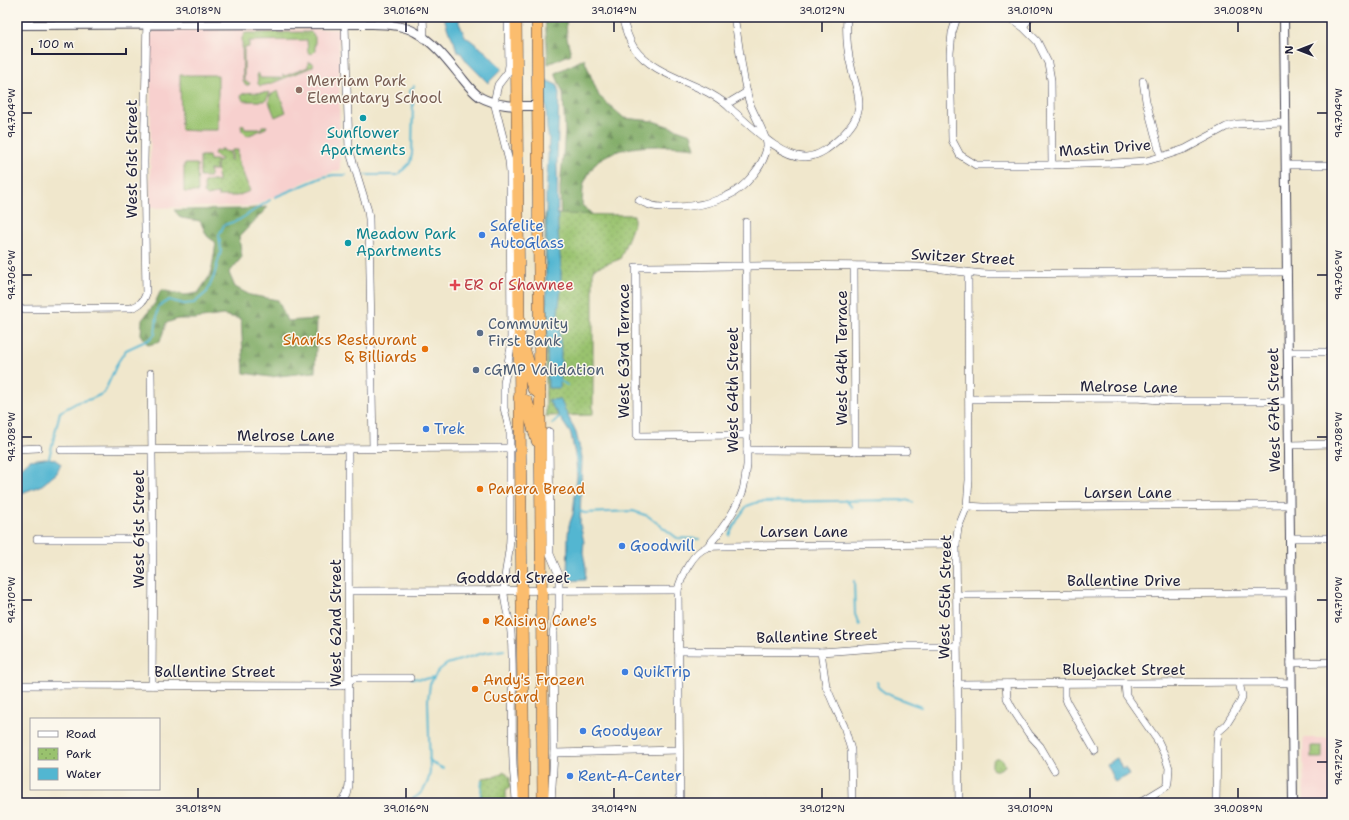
<svg xmlns="http://www.w3.org/2000/svg" width="1349" height="820" viewBox="0 0 1349 820" font-family="'Shantell Sans',sans-serif">
  <style>
    .built { fill: #f7d0ce }
    .grass { fill: url(#grass-tufts); stroke: #5e7254 }
    .forest { fill: url(#forest-firs); stroke: #4e654e }
    .park { fill: url(#park-dots); stroke: #5e7254 }
    .pitch { fill: #99c26e; stroke: #5e7254 }
    .water { fill: #52b6d1; stroke: #3a6c86 }
    .lines { fill: none; stroke-linecap: round; stroke-linejoin: round }
    .stream { stroke: #52b6d1; stroke-width: 2 }
    .minor-casing { stroke: #414051; stroke-width: 8 }
    .tertiary-casing { stroke: #414051; stroke-width: 10 }
    .trunk-casing { stroke: #414051; stroke-width: 12 }
    .minor { stroke: #fff; stroke-width: 7 }
    .tertiary { stroke: #fff; stroke-width: 8 }
    .trunk { stroke: #fbbd6e; stroke-width: 11 }
    .ticks { fill: none; stroke: #22223b; stroke-width: 1.5 }
    .education-dot { fill: #8d6e63; stroke: #fbf7ec; stroke-width: 1.5 }
    .culture-dot { fill: #0f9aa8; stroke: #fbf7ec; stroke-width: 1.5 }
    .shop-dot { fill: #3f7fe0; stroke: #fbf7ec; stroke-width: 1.5 }
    .health-dot { fill: #e0444e; stroke: #fbf7ec; stroke-width: 1.5 }
    .service-dot { fill: #5c6f8a; stroke: #fbf7ec; stroke-width: 1.5 }
    .food-dot { fill: #e8710a; stroke: #fbf7ec; stroke-width: 1.5 }
    .labels { text-anchor: middle; stroke-width: 3; stroke-linejoin: round; paint-order: stroke }
    .education-label { font-size: 15px; fill: #785e54; stroke: #fbf7ec; text-anchor: start }
    .culture-label { font-size: 15px; fill: #0d838f; stroke: #fbf7ec }
    .street-label { font-size: 15px; fill: #22223b; stroke: #fbf7ec }
    .shop-label { font-size: 15px; fill: #366cbe; stroke: #fbf7ec; text-anchor: start }
    .health-label { font-size: 15px; fill: #be3a42; stroke: #fbf7ec; text-anchor: start }
    .service-label { font-size: 15px; fill: #4e5e75; stroke: #fbf7ec; text-anchor: start }
    .food-label { font-size: 15px; fill: #c56008; stroke: #fbf7ec; text-anchor: start }
    .neatline { fill: none; stroke: #22223b; stroke-width: 1.5 }
    .ticks-label { font-size: 10px; text-anchor: middle; fill: #22223b }
  </style>
  <defs>
    <pattern id="grass-tufts" width="24" height="20" patternUnits="userSpaceOnUse"><rect width="24" height="20" fill="#99c26e"/><path d="M3 7l-1-3M5 7V3M7 7l1-3M15 17l-1-3M17 17v-4M19 17l1-3" fill="none" stroke="#84a660"/></pattern>
    <pattern id="forest-firs" width="22" height="20" patternUnits="userSpaceOnUse"><rect width="22" height="20" fill="#7aa861"/><path d="M5 1l3.5 6h-7zM16 11l3.5 6h-7z" fill="#648851"/></pattern>
    <pattern id="park-dots" width="8" height="8" patternUnits="userSpaceOnUse"><rect width="8" height="8" fill="#99c26e"/><path d="M2 2h.1M6 6h.1" fill="none" stroke="#84a660" stroke-width="1.8" stroke-linecap="round"/></pattern>
  </defs>
  <rect width="100%" height="100%" fill="#fbf7ec"/>
  <filter id="ink" filterUnits="userSpaceOnUse"><feTurbulence type="fractalNoise" baseFrequency=".025" numOctaves="2"/><feDisplacementMap in="SourceGraphic" scale="8" xChannelSelector="R" yChannelSelector="G"/><feConvolveMatrix kernelMatrix="1 2 1 2 8 2 1 2 1" color-interpolation-filters="sRGB"/></filter>
  <filter id="wash" filterUnits="userSpaceOnUse"><feTurbulence type="fractalNoise" baseFrequency=".012" numOctaves="4" result="noise"/><feDisplacementMap in="SourceGraphic" scale="16" xChannelSelector="R" yChannelSelector="G"/><feGaussianBlur stdDeviation="0.9" result="paint"/><feColorMatrix in="noise" values="0 0 0 0 0 0 0 0 0 0 0 0 0 0 0 0 0 1.4 0 .05"/><feComposite in="paint" operator="in"/></filter>
  <g filter="url(#wash)">
    <rect width="100%" height="100%" fill="#f0e7cc"/>
    <g class="built">
      <path d="M308,29H339L340,170L313,178L254,206L150,208L151,33L155,30Z"/>
      <path d="M1303,738H1332V803H1304Z"/>
    </g>
    <g class="grass">
      <path d="M311,32L312,33L315,37V51L312,54L308,53L307,40L249,41V47L244,48V81L250,83L249,85H246L243,82L242,38L245,33Z"/>
      <path d="M308,62L312,63L314,65L312,67L270,84L260,86L258,84L257,73L259,74L260,78H281L283,77V74L285,76L308,67Z"/>
      <path d="M278,91L286,112L275,117L269,102L270,95Z"/>
      <path d="M270,92L266,100L264,101H244L242,99L241,95C248,90 261,94 270,92Z"/>
      <path d="M243,124L245,129H261L262,126H267L266,128L247,136L242,131L241,126Z"/>
    </g>
    <g class="forest">
      <path d="M545,17H566L567,38L571,54L548,64Z"/>
      <path d="M584,59L599,96L624,118L653,121L691,134L695,148C667,145 622,143 599,160C594,164 588,175 585,181C582,187 583,198 582,205L593,215L561,237L560,188L565,132L563,93L555,73Z"/>
      <path d="M268,207L239,237L242,257L229,273L235,287L250,295L278,300L287,321L317,319L315,372L270,377L244,373L241,319L223,315L195,319H178L166,323L160,342L148,345L141,334L142,320L155,303L161,290L185,295L198,293L211,274L216,243L207,236L200,221L181,218L174,210L243,209Z"/>
    </g>
    <g class="park">
      <path d="M220,149H223L224,151L230,152V160H232V150H238V160L250,191L237,196H218V192L216,194L208,196L204,193V182C209,180 215,180 218,183L217,161L221,160L214,154L215,151H220Z"/>
      <path d="M209,156L210,160H216V170H210V177H200V156Z"/>
      <path d="M545,214L634,215V223L620,259L593,269V415L546,416Z"/>
      <path d="M995,758H999L1004,762L1005,766C1000,769 997,772 992,769V762Z"/>
      <path d="M504,771L510,778V788L506,789V803H481L482,778L497,776Z"/>
    </g>
    <g class="pitch">
      <path d="M180,75H218V130H200L199,131L181,130Z"/>
      <path d="M184,164H197L198,192H184Z"/>
      <rect x="1311" y="746" width="11" height="12"/>
    </g>
    <g class="water">
      <path d="M444,17H459V23L465,36L487,53L502,69L488,83L468,63L460,52H457L454,41L448,30Z"/>
      <path d="M543,80L548,81L557,85L559,93L557,163L558,232L561,267V290L558,313L561,352L560,388H548L546,294V196L549,139L547,129L546,107L544,101Z"/>
      <path d="M560,399L576,433L582,457L580,524L584,542L583,552L586,569L585,580L567,581L568,535L569,525L573,514L577,476L576,460L571,434L548,400Z"/>
      <path d="M45,458L54,459L61,464L57,473L42,485L17,495V472L30,460Z"/>
      <path d="M1117,758L1122,769L1125,768L1129,775L1115,782L1106,764Z"/>
    </g>
    <g class="lines">
      <g class="stream">
        <path d="M365,175H398L410,163L412,154L413,102L410,91L414,86"/>
        <path d="M275,197L323,177L333,175H346"/>
        <path d="M559,380L567,385"/>
        <path d="M552,424L561,415"/>
        <path d="M49,458L60,412L78,402L91,399L104,393L118,362L126,350L150,339L155,334L158,307L169,300L184,304L194,303L207,292L214,276L221,251L219,235L224,225L239,220L270,200"/>
        <path d="M845,500L852,507"/>
        <path d="M578,510L584,513L633,511L648,516L677,538L700,539"/>
        <path d="M729,535L739,517L747,506L758,502L906,500L912,502"/>
        <path d="M854,581L855,614L859,625"/>
        <path d="M411,678L425,679L434,677"/>
        <path d="M877,682L880,689L887,694L921,707"/>
        <path d="M429,759L434,764L444,769"/>
        <path d="M403,803C419,798 428,789 430,771L428,700L430,684L434,677L439,670L447,664L483,653L504,650"/>
        <path d="M480,803L482,780"/>
      </g>
    </g>
  </g>
  <g filter="url(#ink)">
    <g class="lines">
      <defs>
        <g id="minor">
          <path d="M311,17L317,24L322,17"/>
          <path d="M423,17L424,39"/>
          <path d="M508,17L509,65L508,72L498,85L494,102L509,161L510,173L511,347L504,383V408L510,433V537C510,555 504,572 504,591C504,605 510,619 511,633C514,675 511,718 513,761C513,775 516,789 516,803"/>
          <path d="M622,17C625,28 628,39 634,48C657,80 706,82 732,110C750,125 781,158 806,157C820,156 830,147 840,138C849,129 859,118 859,104C859,91 853,78 851,66C847,50 846,33 847,17"/>
          <path d="M957,17L952,33L950,53L952,140L960,155L976,165H1052L1115,163L1146,161L1164,156L1185,149L1226,127L1237,124L1285,122"/>
          <path d="M1008,17L1023,27L1037,41L1048,63L1051,80L1052,165"/>
          <path d="M345,24L349,149L368,211L369,219L373,448"/>
          <path d="M1023,27L1030,17"/>
          <path d="M1143,81L1146,101L1161,157"/>
          <path d="M727,104L747,92"/>
          <path d="M1286,165H1332"/>
          <path d="M639,200C642,202 646,204 650,205C657,208 666,207 674,207C692,207 710,204 727,196C744,189 765,165 767,146C768,138 753,113 750,104C741,76 740,46 734,17"/>
          <path d="M854,266L855,451"/>
          <path d="M17,309L131,308C139,305 143,303 146,294L144,162L147,17"/>
          <path d="M1288,352H1332"/>
          <path d="M151,373L153,539L152,685"/>
          <path d="M969,399L1136,398L1171,401H1288"/>
          <path d="M549,432L550,554L559,575V608L553,632L554,753L551,803"/>
          <path d="M747,435L637,436L636,267C731,267 825,263 919,267C942,268 965,273 989,274L1287,272"/>
          <path d="M1289,445L1332,444"/>
          <path d="M17,449L38,448"/>
          <path d="M61,450L511,448"/>
          <path d="M747,450L906,451"/>
          <path d="M967,506L983,507L1289,505"/>
          <path d="M1290,538H1332"/>
          <path d="M37,539H153"/>
          <path d="M707,547C720,533 737,509 743,490C745,482 746,473 747,465L746,222"/>
          <path d="M349,591L678,590"/>
          <path d="M957,595L1291,593"/>
          <path d="M678,651L821,652L904,646H957"/>
          <path d="M821,652L826,686L835,707L844,726L851,750L852,803"/>
          <path d="M1291,663L1332,662"/>
          <path d="M1065,683V696L1067,702L1095,751"/>
          <path d="M1125,683L1126,695L1158,741L1165,756L1169,768L1168,782L1167,786L1139,803"/>
          <path d="M957,684L1268,682L1291,683"/>
          <path d="M1006,684L1007,698L1012,708L1029,734L1040,746L1054,770"/>
          <path d="M17,685L341,686L354,678H410"/>
          <path d="M554,753L679,750"/>
          <path d="M339,803C347,799 348,793 349,785L348,449"/>
          <path d="M680,803L678,590C681,577 693,551 708,547C713,546 719,546 724,546L956,544"/>
          <path d="M959,803L956,544L958,528L967,506L969,480L968,273"/>
          <path d="M1216,803L1217,742L1218,732L1226,725L1241,701L1242,696L1239,682"/>
        </g>
        <g id="tertiary">
          <path d="M1284,17L1293,803"/>
          <path d="M17,25L372,24C386,24 403,25 415,32C432,41 445,57 457,72C464,80 471,91 480,97C498,107 518,106 538,106"/>
        </g>
        <g id="trunk">
          <path d="M516,17L524,803"/>
          <path d="M537,17L543,803"/>
          <path d="M522,342L530,367V379L533,389L540,394"/>
          <path d="M519,398L527,401L530,411V418L537,441"/>
        </g>
      </defs>
      <use href="#minor" class="minor-casing"/>
      <use href="#tertiary" class="tertiary-casing"/>
      <use href="#trunk" class="trunk-casing"/>
      <use href="#minor" class="minor"/>
      <use href="#tertiary" class="tertiary"/>
      <use href="#trunk" class="trunk"/>
    </g>
  </g>
  <path class="ticks" d="M198,22V32M406,22V32M614,22V32M822,22V32M1030,22V32M1238,22V32M22,113H32M1317,113H1327M22,275H32M1317,275H1327M22,437H32M1317,437H1327M22,600H32M1317,600H1327M1317,762H1327M198,788V798M406,788V798M614,788V798M822,788V798M1030,788V798M1238,788V798"/>
  <circle class="education-dot" cx="299" cy="90" r="4"/>
  <g class="culture-dot">
    <circle cx="363" cy="118" r="4"/>
    <circle cx="348" cy="243" r="4"/>
  </g>
  <g class="shop-dot">
    <circle cx="482" cy="235" r="4"/>
    <circle cx="426" cy="429" r="4"/>
    <circle cx="622" cy="546" r="4"/>
    <circle cx="625" cy="672" r="4"/>
    <circle cx="583" cy="731" r="4"/>
    <circle cx="570" cy="776" r="4"/>
  </g>
  <path class="health-dot" d="M453 279h4v4h4v4h-4v4h-4v-4h-4v-4h4z"/>
  <g class="service-dot">
    <circle cx="480" cy="333" r="4"/>
    <circle cx="476" cy="370" r="4"/>
  </g>
  <g class="food-dot">
    <circle cx="425" cy="349" r="4"/>
    <circle cx="480" cy="489" r="4"/>
    <circle cx="486" cy="621" r="4"/>
    <circle cx="475" cy="689" r="4"/>
  </g>
  <g class="labels">
    <g class="education-label">
      <text x="307" y="86">Merriam Park<tspan x="307" dy="17">Elementary School</tspan></text>
    </g>
    <g class="culture-label">
      <text x="363" y="138">Sunflower<tspan x="363" dy="17">Apartments</tspan></text>
      <text x="356" y="239" text-anchor="start">Meadow Park<tspan x="356" dy="17">Apartments</tspan></text>
    </g>
    <g class="street-label">
      <text transform="translate(1105 148) rotate(-4)" y="5">Mastin Drive</text>
      <text transform="translate(132 159) rotate(-90)" y="5">West 61st Street</text>
      <text transform="translate(963 257) rotate(3)" y="5">Switzer Street</text>
      <text transform="translate(624 351) rotate(-90)" y="5">West 63rd Terrace</text>
      <text transform="translate(842 358) rotate(-90)" y="5">West 64th Terrace</text>
      <text transform="translate(1129 387) rotate(1)" y="5">Melrose Lane</text>
      <text transform="translate(733 390) rotate(-90)" y="5">West 64th Street</text>
      <text transform="translate(1274 410) rotate(-91)" y="5">West 67th Street</text>
      <text x="286" y="441">Melrose Lane</text>
      <text x="1128" y="498">Larsen Lane</text>
      <text transform="translate(139 529) rotate(-90)" y="5">West 61st Street</text>
      <text x="804" y="537">Larsen Lane</text>
      <text x="513" y="583">Goddard Street</text>
      <text x="1124" y="586">Ballentine Drive</text>
      <text transform="translate(945 597) rotate(-89)" y="5">West 65th Street</text>
      <text transform="translate(336 623) rotate(-90)" y="5">West 62nd Street</text>
      <text transform="translate(817 636) rotate(-2)" y="5">Ballentine Street</text>
      <text x="1124" y="675">Bluejacket Street</text>
      <text x="215" y="677">Ballentine Street</text>
    </g>
    <g class="shop-label">
      <text x="490" y="231">Safelite<tspan x="490" dy="17">AutoGlass</tspan></text>
      <text x="434" y="434">Trek</text>
      <text x="630" y="551">Goodwill</text>
      <text x="633" y="677">QuikTrip</text>
      <text x="591" y="736">Goodyear</text>
      <text x="578" y="781">Rent-A-Center</text>
    </g>
    <g class="health-label">
      <text x="464" y="290">ER of Shawnee</text>
    </g>
    <g class="service-label">
      <text x="488" y="329">Community<tspan x="488" dy="17">First Bank</tspan></text>
      <text x="484" y="375">cGMP Validation</text>
    </g>
    <g class="food-label">
      <text x="417" y="345" text-anchor="end">Sharks Restaurant<tspan x="417" dy="17">&amp; Billiards</tspan></text>
      <text x="488" y="494">Panera Bread</text>
      <text x="494" y="626">Raising Cane's</text>
      <text x="483" y="685">Andy's Frozen<tspan x="483" dy="17">Custard</tspan></text>
    </g>
  </g>
  <rect width="1349" height="820" fill="none" stroke="#fbf7ec" stroke-width="44"/>
  <rect x="30" y="718" width="130" height="72" fill="#fbf7ec" stroke="#a4a2a5"/>
  <rect x="38" y="731" width="20" height="6" fill="#ffffff" stroke="#a4a2a5"/>
  <text x="66" y="738" font-size="12" fill="#22223b">Road</text>
  <rect x="38" y="748" width="20" height="12" fill="url(#park-dots)" stroke="#a4a2a5"/>
  <text x="66" y="758" font-size="12" fill="#22223b">Park</text>
  <rect x="38" y="768" width="20" height="12" fill="#52b6d1" stroke="#a4a2a5"/>
  <text x="66" y="778" font-size="12" fill="#22223b">Water</text>
  <g transform="translate(1299 50) rotate(270)" stroke="#fbf7ec" stroke-width="3" paint-order="stroke">
  <path d="M0-3L7 15L0 10L-7 15Z" fill="#22223b"/>
  <text y="-6" font-size="11" font-weight="bold" text-anchor="middle" fill="#22223b">N</text>
  </g>
  <path d="M32 48v6h94v-6" fill="none" stroke="#22223b" stroke-width="2"/>
  <text x="38" y="48" font-size="12" fill="#22223b" stroke="#fbf7ec" stroke-width="3" paint-order="stroke">100 m</text>
  <rect x="22" y="22" width="1305" height="776" class="neatline"/>
  <g class="ticks-label">
    <text x="198" y="14">39.018°N</text>
    <text x="406" y="14">39.016°N</text>
    <text x="614" y="14">39.014°N</text>
    <text x="822" y="14">39.012°N</text>
    <text x="1030" y="14">39.010°N</text>
    <text x="1238" y="14">39.008°N</text>
    <text transform="translate(1338 113) rotate(-90)" y="4">94.704°W</text>
    <text transform="translate(11 113) rotate(-90)" y="4">94.704°W</text>
    <text transform="translate(1338 275) rotate(-90)" y="4">94.706°W</text>
    <text transform="translate(11 275) rotate(-90)" y="4">94.706°W</text>
    <text transform="translate(1338 437) rotate(-90)" y="4">94.708°W</text>
    <text transform="translate(11 437) rotate(-90)" y="4">94.708°W</text>
    <text transform="translate(1338 600) rotate(-90)" y="4">94.710°W</text>
    <text transform="translate(11 600) rotate(-90)" y="4">94.710°W</text>
    <text transform="translate(1338 762) rotate(-90)" y="4">94.712°W</text>
    <text x="198" y="812">39.018°N</text>
    <text x="406" y="812">39.016°N</text>
    <text x="614" y="812">39.014°N</text>
    <text x="822" y="812">39.012°N</text>
    <text x="1030" y="812">39.010°N</text>
    <text x="1238" y="812">39.008°N</text>
  </g>
</svg>
